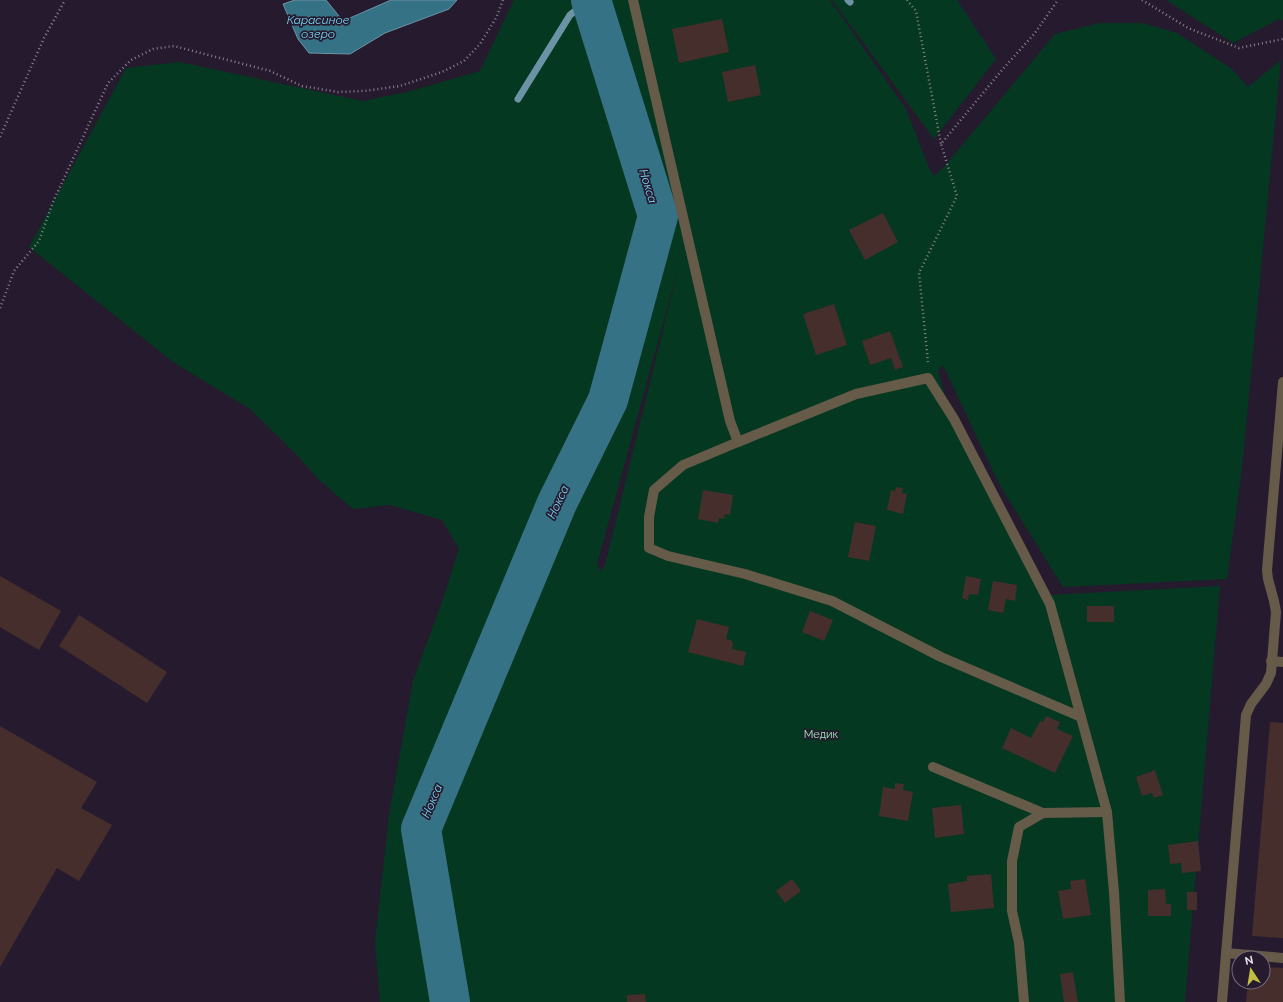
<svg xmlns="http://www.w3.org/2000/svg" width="1283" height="1002" viewBox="0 0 1283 1002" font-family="Raleway,sans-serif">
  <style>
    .green { fill: #043820; fill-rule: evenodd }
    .water { fill: #367286; stroke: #6b93a5 }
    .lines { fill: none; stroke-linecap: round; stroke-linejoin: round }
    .stream { stroke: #6b93a5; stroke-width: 7 }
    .river { stroke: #367286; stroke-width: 40 }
    .building { fill: #462e2c }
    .path { stroke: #898190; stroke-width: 2.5; stroke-dasharray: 1 3; stroke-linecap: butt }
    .lane { stroke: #665a48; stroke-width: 10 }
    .labels { text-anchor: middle; stroke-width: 3.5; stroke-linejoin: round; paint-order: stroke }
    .park-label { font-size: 11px; fill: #9ce8ba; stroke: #261b2e }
    .water-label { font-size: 12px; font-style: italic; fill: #76d4f4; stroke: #261b2e }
  </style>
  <rect width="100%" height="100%" fill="#261b2e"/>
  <g class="green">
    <path d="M514,0H830L906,109L929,168L934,176L944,167L1055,34L1100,23H1142L1177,33L1232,69L1248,87L1281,60L1242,468L1227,579L1063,587L999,484L943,365L938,371L949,410L1049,595L1220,586L1185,1002H380L375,942L389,815L413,681L442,602L459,549L442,520L390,505L353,509L319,480L295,453L250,409L173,362L29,247L126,68L179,62L363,101L407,92L480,71ZM679,265L605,565L601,572L597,564Z"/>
    <path d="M832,0H957L996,59L934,139Z"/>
    <path d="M1166,0H1283V20L1279,19L1233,43Z"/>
  </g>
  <path class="water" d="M295,0H326L343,21L391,0H457L449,9L385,33L350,54L309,53L298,39L283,4Z"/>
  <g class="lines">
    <g class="stream">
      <path d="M848,0L850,2"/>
      <path d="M518,99L570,15L589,0"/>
    </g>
    <path class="river" d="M450,1002L421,829L557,503L608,400L658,216L591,0"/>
  </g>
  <g class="building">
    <path d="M722,19L729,52L679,63L672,29Z"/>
    <path d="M755,65L761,95L728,102L722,72Z"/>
    <path d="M883,213L898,242L865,260L849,230Z"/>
    <path d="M834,304L847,345L816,355L803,314Z"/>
    <path d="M890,331L903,367L895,370L891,358L870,365L862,341Z"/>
    <path d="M896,487L903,488L902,493L907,494L903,514L887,510L891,490L895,491Z"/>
    <path d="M703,490L733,495L730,515L725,514L724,519L719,518L718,523L698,519Z"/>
    <path d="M855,522L876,526L869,561L848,557Z"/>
    <path d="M0,576L61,611L39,650L0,627Z"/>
    <path d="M966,576L981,579L978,595L969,594L968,600L962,598Z"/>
    <path d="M993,581L1017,585L1015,601L1006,599L1003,613L988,610Z"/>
    <rect x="1087" y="606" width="27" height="16"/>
    <path d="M810,611L833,620L824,641L802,632Z"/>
    <path d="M79,615L167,672L147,703L59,646Z"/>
    <path d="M697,619L729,627L726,639L731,640L733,644L732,649L746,652L743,666L688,652Z"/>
    <path d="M1046,716L1060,722L1057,729L1073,736L1055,773L1002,748L1011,728L1031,738L1040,721L1043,722Z"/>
    <path d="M1270,722L1283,723V938L1252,936Z"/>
    <path d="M0,726L97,782L81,808L112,825L79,881L57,868L0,967Z"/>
    <path d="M1155,770L1163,795L1154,798L1152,793L1142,796L1136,777Z"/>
    <path d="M895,783L904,784L903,790L913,792L908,821L879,816L883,787L895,789Z"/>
    <path d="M961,805L964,834L935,838L932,808Z"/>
    <path d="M1198,841L1201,871L1182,873L1181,863L1170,864L1168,845Z"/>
    <path d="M991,874L994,908L951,912L948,884L967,881V876Z"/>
    <path d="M792,879L801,891L785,903L776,891Z"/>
    <path d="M1085,879L1091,915L1063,919L1058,891L1071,889L1070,881Z"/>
    <path d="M1165,889L1166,904H1171V916H1148V890Z"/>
    <rect x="1187" y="892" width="10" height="18"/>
    <path d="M1263,967L1283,968V1002H1246L1248,982H1263Z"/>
    <path d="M1073,972L1078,1002H1064L1060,974Z"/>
    <path d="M645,994L646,1002H627V995Z"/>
  </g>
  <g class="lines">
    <g class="path">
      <path d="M907,0L916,11L941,144"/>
      <path d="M1142,0L1188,28L1239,48L1283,39"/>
      <path d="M0,137L44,38L65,0"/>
      <path d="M0,308L14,271L39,241L53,202L108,83L131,60L153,49L174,46L270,71L302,86L338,92L364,91L400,86L442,72L464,61L480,44L496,18L503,0"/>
      <path d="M928,362L919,273L957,196L941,144L1002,70L1035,33L1058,0"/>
    </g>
    <g class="lane">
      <path d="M633,0L730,421L738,442L856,394L928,378L954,419L1050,604L1107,812L1114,892L1120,1002"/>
      <path d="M738,442L683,465L654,490L649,517V548L668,556L745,574L832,601L941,657L1081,717"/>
      <path d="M1271,661L1283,662"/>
      <path d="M933,767L1043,813"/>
      <path d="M1226,953L1283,958"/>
      <path d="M1024,1002L1019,943L1012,911V861L1019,827L1043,813L1107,812"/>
      <path d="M1222,1002L1246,715L1251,704L1266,684L1271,673L1276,612L1274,601L1268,579L1267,570L1283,382"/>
    </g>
  </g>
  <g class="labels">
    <g class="park-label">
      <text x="821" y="738">Медик</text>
    </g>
    <g class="water-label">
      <text x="318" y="24">Карасиное<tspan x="318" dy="14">озеро</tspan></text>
      <text transform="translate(648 186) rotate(73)" y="4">Нокса</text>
      <text transform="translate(558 502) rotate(-65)" y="4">Нокса</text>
      <text transform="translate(432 801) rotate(-67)" y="4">Нокса</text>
    </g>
  </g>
  <g transform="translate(1251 970) rotate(348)"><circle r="19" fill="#261b2e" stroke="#736a7a"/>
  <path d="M0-3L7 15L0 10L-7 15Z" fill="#bfbe41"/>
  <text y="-6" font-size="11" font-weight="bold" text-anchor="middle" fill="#e7e0ed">N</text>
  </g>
</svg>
